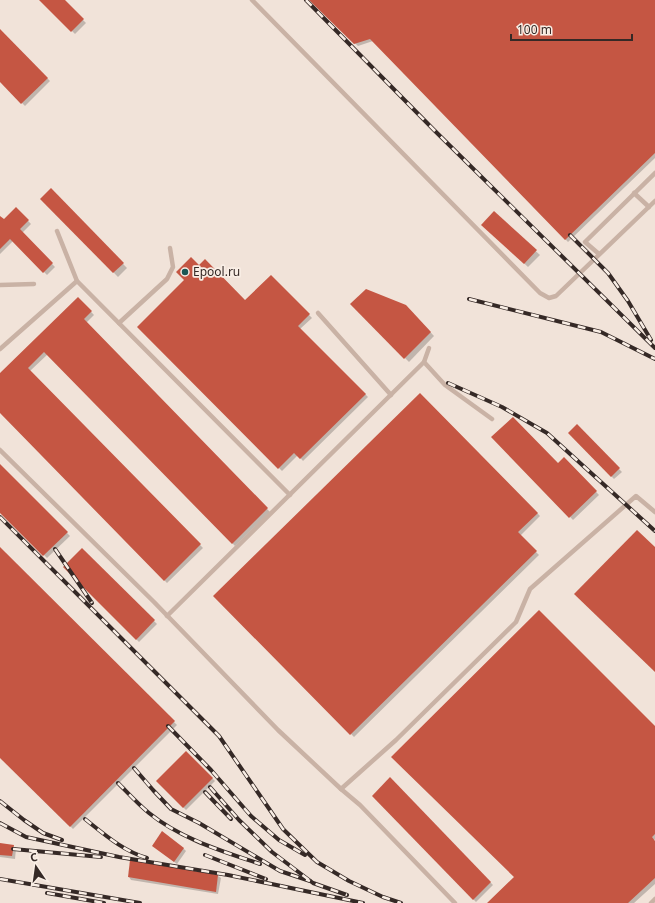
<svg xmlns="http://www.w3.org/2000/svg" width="655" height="903" viewBox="0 0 655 903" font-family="'Noto Sans',sans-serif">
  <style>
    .shadow { fill: #0003 }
    .building { fill: #c55643 }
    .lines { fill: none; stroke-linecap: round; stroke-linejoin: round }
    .lane { stroke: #c9b2a5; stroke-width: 4.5 }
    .rail-casing { stroke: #352926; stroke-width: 4 }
    .rail { stroke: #f9eee5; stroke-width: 2.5; stroke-dasharray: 8; stroke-linecap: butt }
    .poi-dot { fill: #1c5654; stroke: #f9eee5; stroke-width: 1.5 }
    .labels { text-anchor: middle; stroke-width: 3.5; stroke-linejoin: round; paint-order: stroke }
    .poi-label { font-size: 12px; fill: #352926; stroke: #f9eee5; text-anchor: start }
  </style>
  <rect width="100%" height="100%" fill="#f1e3d9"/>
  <g class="shadow">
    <path d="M41,0H63L86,23L75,34Z"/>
    <path d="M310,0H655V158L568,242L373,41L358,46Z"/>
    <path d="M0,30L50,81L25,106L0,81Z"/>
    <path d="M51,190L127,268L118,277L42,199Z"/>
    <path d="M16,208L31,224L22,233L55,267L47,275L13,241L0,254V217L4,221Z"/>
    <path d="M494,213L540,255L528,267L483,225Z"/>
    <path d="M199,266L245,301L271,276L312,318L300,329L368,397L303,461L298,455L282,471L138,327Z"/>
    <path d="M78,298L94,315L86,323L270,512L235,546L48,354L30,371L203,548L167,583L0,411V375Z"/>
    <path d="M351,304L410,310L434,336L409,362Z"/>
    <path d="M420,394L540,516L520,536L539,555L354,737L215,596Z"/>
    <path d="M577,426L622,472L614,479L569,433Z"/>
    <path d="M493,437L558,465L564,458L599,495L573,520Z"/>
    <path d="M0,465L70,536L47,558L0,511Z"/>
    <path d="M0,549L177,725L73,829L0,756Z"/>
    <path d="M82,549L157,624L139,642L64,567Z"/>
    <path d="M655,727V839L654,841L655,842V884L634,903H489L516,877Z"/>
    <path d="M186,752L215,781L186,810L157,781Z"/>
    <path d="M390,779L493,885L476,902L373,796Z"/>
    <path d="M0,844L13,846L16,849L15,859L0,857Z"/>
    <path d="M156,848H183L186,851L177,864Z"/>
    <path d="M131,861L218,876L221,878L218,894L131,880L129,877Z"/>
  </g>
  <g class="building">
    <path d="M39,0H65L84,19L71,32Z"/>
    <path d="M309,0H655V153L565,240L370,39L354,44Z"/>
    <path d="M0,29L48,78L21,104L0,82Z"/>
    <path d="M51,188L124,263L113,273L40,199Z"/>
    <path d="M16,207L29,220L20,229L53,263L43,273L10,239L0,249V216L4,219Z"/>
    <path d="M494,211L537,250L524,264L481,225Z"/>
    <path d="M191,257L199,265L205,259L245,300L271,275L310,314L298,326L366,394L300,459L294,453L278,469L137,327L184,280L176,272Z"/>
    <path d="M366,289L406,305L431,332L404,359L350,304Z"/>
    <path d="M78,297L92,311L84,319L268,508L232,544L44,352L28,368L201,544L164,581L0,413V373Z"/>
    <path d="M420,393L538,513L518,532L537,551L350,735L213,596Z"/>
    <path d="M513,417L558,463L564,457L597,491L569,518L491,437Z"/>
    <path d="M577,424L620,468L611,477L568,433Z"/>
    <path d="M0,464L68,532L43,556L0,513Z"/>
    <path d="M637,530L655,547V672L574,594Z"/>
    <path d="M0,547L175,721L70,827L0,758Z"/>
    <path d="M82,548L155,620L136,640L63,567Z"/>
    <path d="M539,610L655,726V834L652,837L655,841V878L628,903H487L514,877L391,757Z"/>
    <path d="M186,751L213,778L183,808L156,781Z"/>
    <path d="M390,777L491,882L473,900L372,796Z"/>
    <path d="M162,831L184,848L174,862L152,846Z"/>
    <path d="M0,843L14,845L12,856L0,855Z"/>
    <path d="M130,860L218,875L216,892L128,877Z"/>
  </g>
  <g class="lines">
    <g class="lane">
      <path d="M252,0L540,293L549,298L556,296L655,201"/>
      <path d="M634,193L649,207"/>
      <path d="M57,231L77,281"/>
      <path d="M599,254L585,242L655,173"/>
      <path d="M0,285L34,284"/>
      <path d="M318,313L391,395"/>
      <path d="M119,323L167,279L173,267L170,248"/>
      <path d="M0,349L77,281L290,495"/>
      <path d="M424,362L429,348"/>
      <path d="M0,450L154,602L278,730L341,789L360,805L455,903"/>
      <path d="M167,616L424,362L445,385L492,419"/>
      <path d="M341,789L396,740L516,622L530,589L636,496L655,512"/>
      <path d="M651,903L655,899"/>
    </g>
    <defs>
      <g id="rail">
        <path d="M306,0L435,131L655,348"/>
        <path d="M570,235L608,273L628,301L651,340"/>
        <path d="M469,299L601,332L655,359"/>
        <path d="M448,383L502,407L547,433L655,531"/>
        <path d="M0,517L219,736L283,829L317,862L349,881L383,897L401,903"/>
        <path d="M55,549L92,603"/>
        <path d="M168,726L211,770L251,816L279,840L305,855"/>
        <path d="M134,768L153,790L171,809L199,823L280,871L310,881"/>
        <path d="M118,783C128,793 138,804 149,813C181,839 222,851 260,864"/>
        <path d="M210,787L239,820L272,852L313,883L347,895"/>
        <path d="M205,792L231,819"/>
        <path d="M0,801L24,820L43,833L62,840"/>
        <path d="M85,819C104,834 123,851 147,858"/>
        <path d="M0,823L26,837L119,857L228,875L363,903"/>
        <path d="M13,849L101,857"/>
        <path d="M205,855L266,879"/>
        <path d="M0,879L140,903"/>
        <path d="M47,893L104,903"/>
      </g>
    </defs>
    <use href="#rail" class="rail-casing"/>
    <use href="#rail" class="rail"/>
  </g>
  <circle class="poi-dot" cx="185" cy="272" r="4"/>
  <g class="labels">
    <g class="poi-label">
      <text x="193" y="276">Epool.ru</text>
    </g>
  </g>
  <g transform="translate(36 867) rotate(347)" stroke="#f9eee5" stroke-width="3" paint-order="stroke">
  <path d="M0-3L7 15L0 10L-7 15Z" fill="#352926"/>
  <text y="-6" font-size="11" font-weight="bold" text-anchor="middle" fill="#352926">С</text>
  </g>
  <path d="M511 34v6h121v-6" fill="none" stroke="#352926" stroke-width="2"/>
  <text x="517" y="34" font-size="12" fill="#352926" stroke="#f9eee5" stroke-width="3" paint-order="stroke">100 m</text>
</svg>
